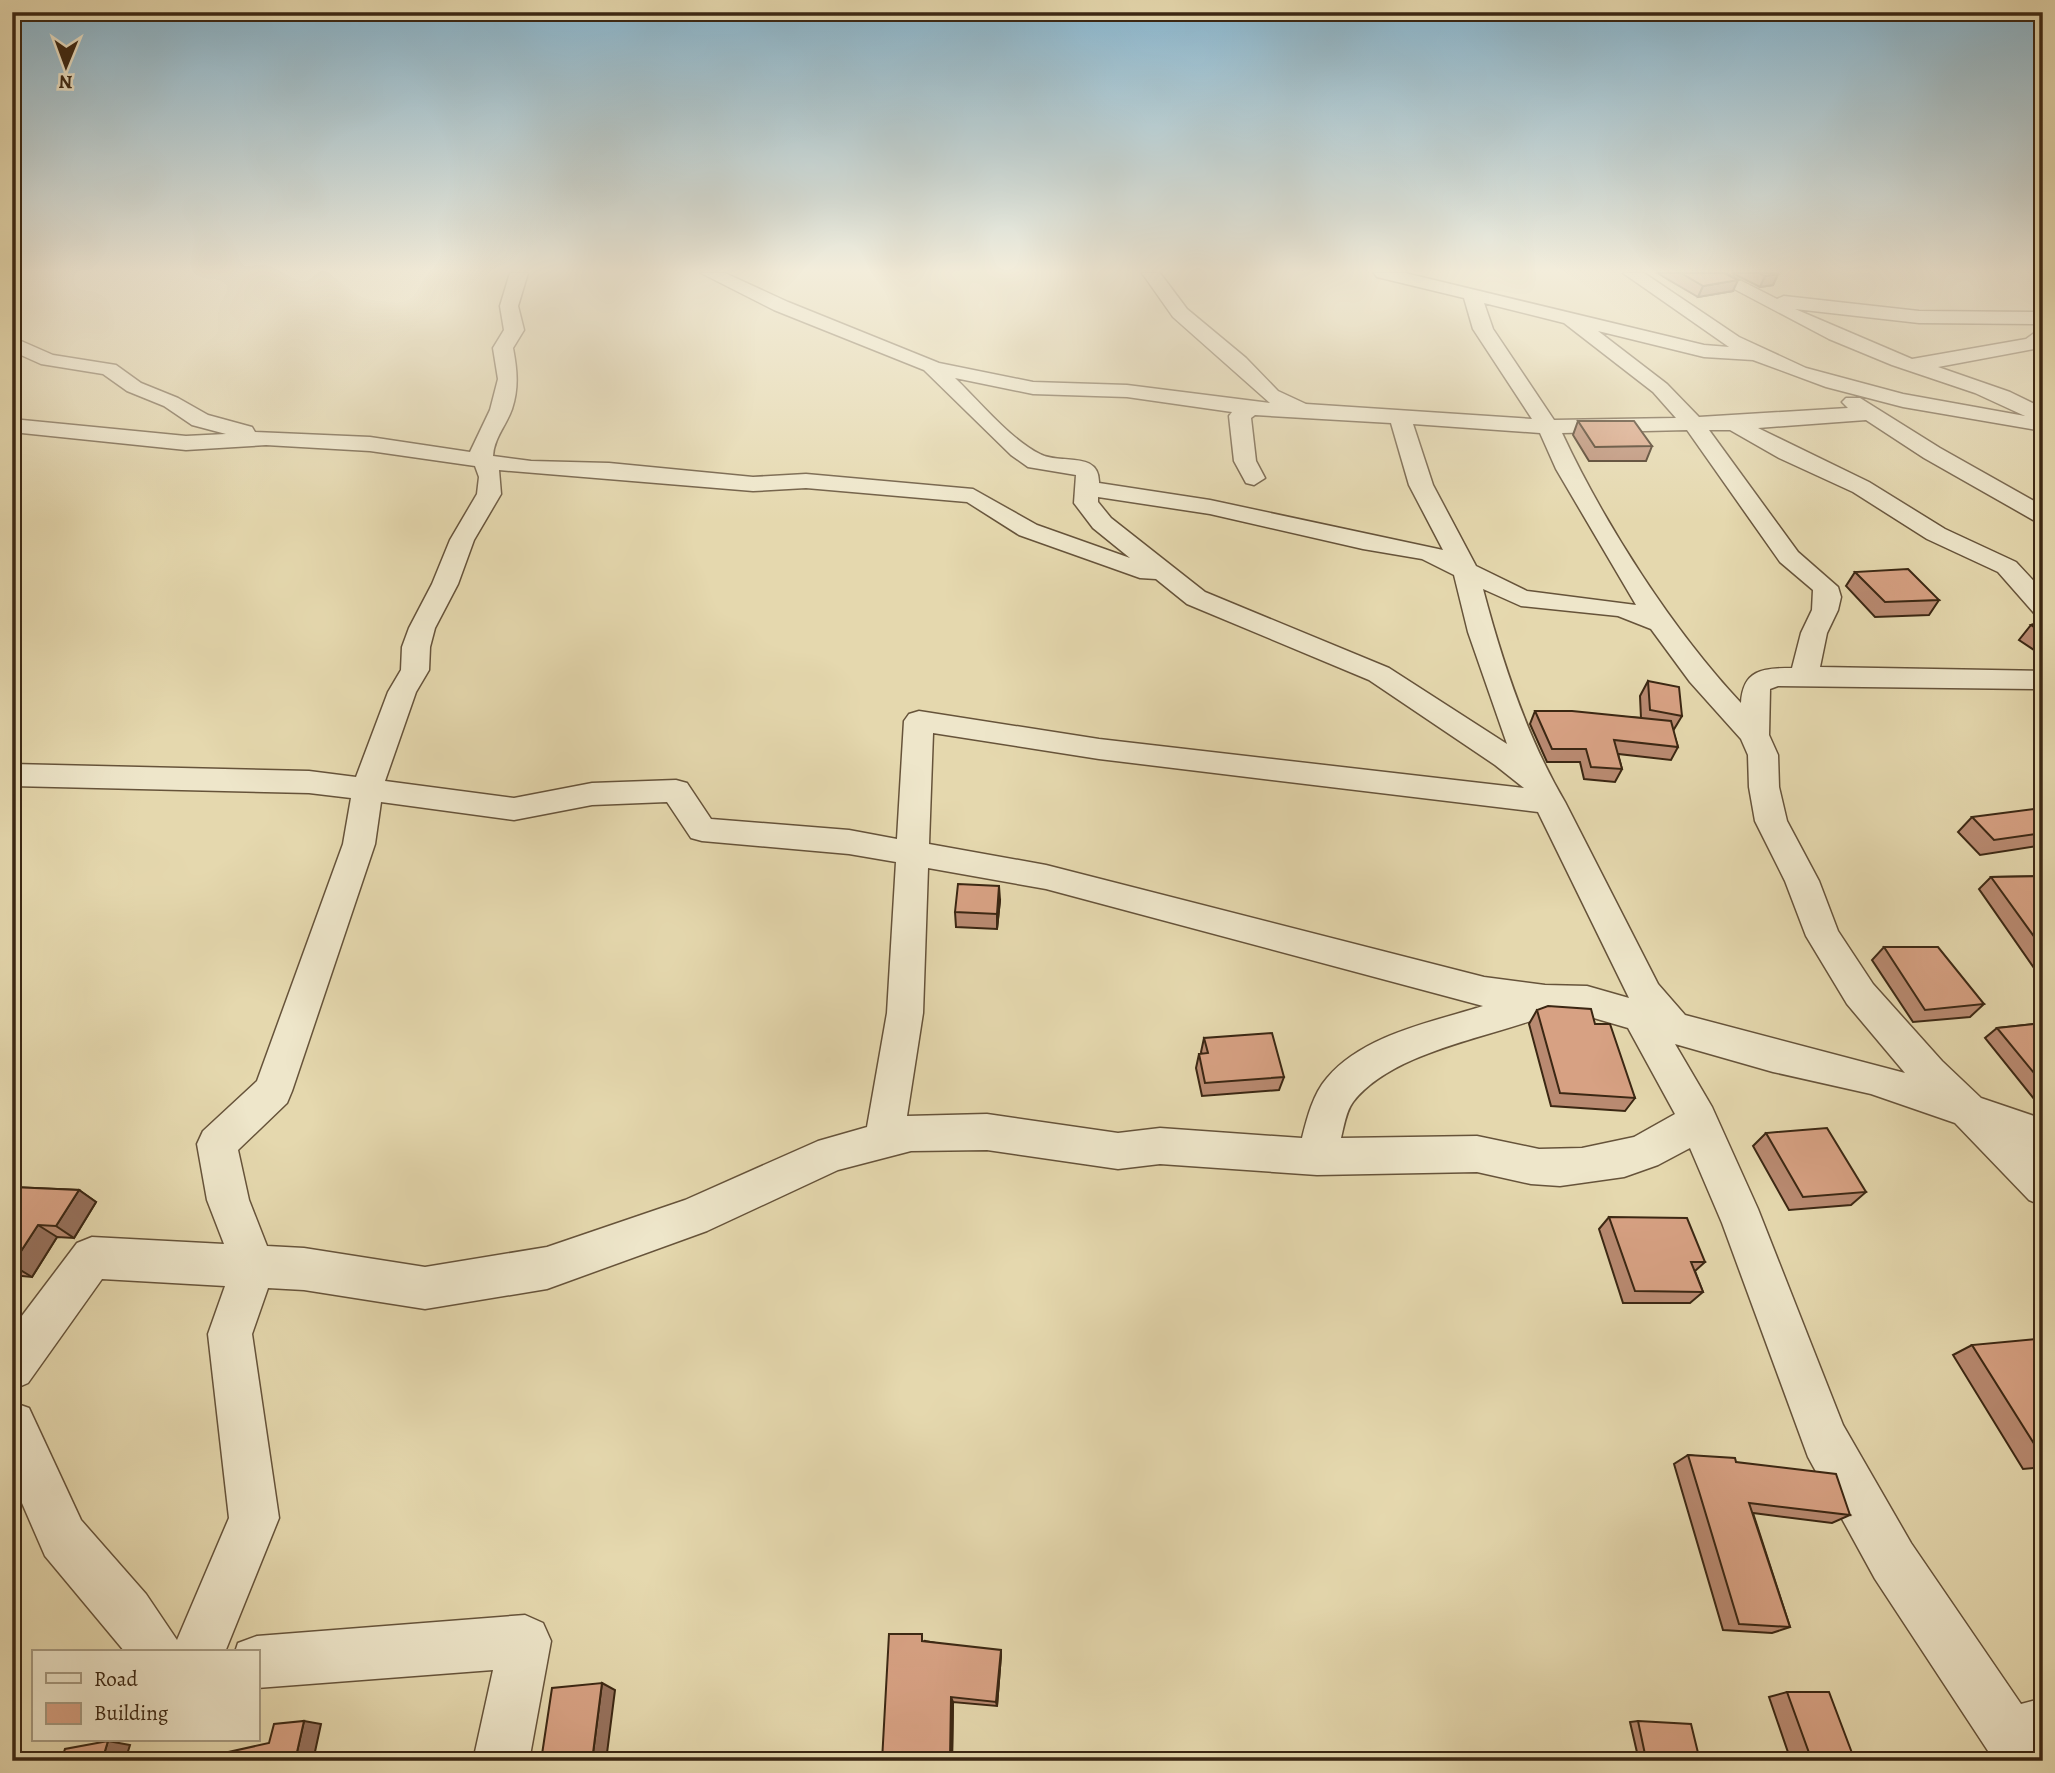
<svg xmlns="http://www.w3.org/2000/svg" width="2055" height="1773" viewBox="0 0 2055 1773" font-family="Alegreya,serif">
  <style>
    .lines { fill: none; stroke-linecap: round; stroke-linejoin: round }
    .street-casing { stroke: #66533a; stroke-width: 3 }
    .street { fill: #eee6ca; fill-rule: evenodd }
    .wall { fill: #b98a71; stroke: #3b2713; stroke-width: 2 }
    .shaded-wall { fill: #96715c; stroke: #3b2713; stroke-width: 2 }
    .building { fill: #d7a183; stroke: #3b2713; stroke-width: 2 }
  </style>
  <rect width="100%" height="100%" fill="#e5d8ae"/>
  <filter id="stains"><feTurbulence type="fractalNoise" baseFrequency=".00286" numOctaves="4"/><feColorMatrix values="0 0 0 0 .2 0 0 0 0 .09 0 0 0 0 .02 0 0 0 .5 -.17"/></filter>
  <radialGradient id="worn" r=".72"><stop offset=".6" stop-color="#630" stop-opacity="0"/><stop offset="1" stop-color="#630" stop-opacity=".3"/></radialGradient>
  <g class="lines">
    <defs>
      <g id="street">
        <path d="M510,273H528L518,306L524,330L513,348C517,369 519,388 512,409C506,426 494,438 493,456L531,461L609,463L753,477L806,474L973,489L1037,525L1130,558L1093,528L1074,503L1076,475L1028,467L1011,455L924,370L774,310L701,273H725L788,302L939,363L1033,382L1127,385L1270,403L1173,317L1142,273H1160L1187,309L1246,358L1278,391L1306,404L1532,419L1473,329L1464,298L1377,277L1374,273H1405L1704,345L1729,347L1623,273H1644L1739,337L1806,368L1903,394L2025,416L1975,393L1892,365L1829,339L1704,273H1726L1777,299L1784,296L1919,311L2043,312V324L1919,323L1795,309L1912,359L2026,339L2043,327V344L2039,348L1938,367L2010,392L2043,408V431L1903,407L1826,387L1753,360L1704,357L1598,331L1667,384L1699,417L1848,408L1842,402L1846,398H1860L1940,448L2043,506V523L2035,521L1924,458L1866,420L1758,428L1869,482L1945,529L2016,562L2043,591V615L2034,613L1998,572L1927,539L1853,492L1779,458L1730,430H1709L1798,552L1838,587L1841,597L1838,610L1827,633L1820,667L2043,671V689L1778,686L1770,689L1769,735L1778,755L1779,787L1787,821L1819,881L1838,931L1873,984L1942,1061L1981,1098L2043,1119V1155L2036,1152L2043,1159V1206L2029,1200L1955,1123L1871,1094L1773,1072L1675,1044L1712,1107L1758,1209L1843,1425L1911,1543L2021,1704L2043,1698V1752L2014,1761L1990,1754L1875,1579L1808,1457L1722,1223L1690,1148L1658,1165L1624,1177L1560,1186L1531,1184L1477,1172L1317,1175L1160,1164L1118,1169L987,1150L911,1151L838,1170L707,1231L547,1289L425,1309L304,1290L268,1288L252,1334L279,1518L225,1652H125L45,1556L12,1480V1402L29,1408L81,1520L146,1594L177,1640L229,1518L208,1334L225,1286L102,1279L28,1383L12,1390V1329L77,1243L92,1237L224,1244L207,1200L197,1144L203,1131L257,1081L343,844L351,798L309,793L12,786V764L309,771L356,777L388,692L401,670L402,647L409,628L432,584L450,540L477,494L479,477L475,466L370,451L266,445L186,450L12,432V419L186,436L226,434L192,425L164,406L127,391L103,374L41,364L12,351V337L53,355L116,365L141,383L178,398L208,415L252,427L255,432L370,437L470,452L490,410L498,379L493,348L504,330L500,306ZM1484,303L1564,323L1653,392L1676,418L1554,420L1493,329ZM955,378L1033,394L1127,397L1232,412L1229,416L1234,461L1246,483L1254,485L1265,478L1256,461L1251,418L1255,415L1391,423L1409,485L1443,550L1210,500L1099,483C1100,450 1060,465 1040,454C1011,440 979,401 955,378ZM1413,424L1540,433L1556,469L1636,605L1527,591L1476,566L1433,485ZM1687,430L1780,562L1813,590L1812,610L1801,633L1792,668C1762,668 1743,670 1741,703C1672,629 1605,525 1562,433ZM499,470L753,491L806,488L967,502L1019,535L1140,578L1156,579L1187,604L1369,680L1495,765L1524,788L1099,739L919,711L909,714L904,721L897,839L849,830L711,819L687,783L676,780L592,783L514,798L385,781L416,692L429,670L430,647L435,628L458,584L474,540L501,494ZM1098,497L1210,514L1363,549L1422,559L1454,575L1468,632L1507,744L1389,668L1205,592L1111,518L1098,502ZM1483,589L1521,606L1618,616L1651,629L1690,682L1741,739L1748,755L1749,787L1755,821L1785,881L1806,936L1847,1004L1905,1073L1685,1015L1658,984L1565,802C1527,738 1502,661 1483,589ZM933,733L1099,759L1538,812L1629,998L1587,986L1545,985L1484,977L1046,865L929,844ZM381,802L514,820L592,805L667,802L691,838L702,841L849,854L896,862L887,1013L867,1127L818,1141L685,1200L547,1247L425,1267L304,1248L267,1246L249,1200L238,1150L287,1103L292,1091L375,844ZM928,868L1046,889L1483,1006C1432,1022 1363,1035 1327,1078C1313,1094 1307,1118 1302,1138L1160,1128L1118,1133L987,1114L907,1116L923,1013ZM1547,1015L1587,1016L1628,1028L1675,1114L1634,1137L1582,1148L1539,1149L1477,1136L1341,1138C1344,1126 1346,1111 1353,1102C1393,1051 1489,1038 1547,1015Z"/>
        <path d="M525,1615L543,1623L551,1641L529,1761H473L493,1670L257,1688V1652H235L238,1643L257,1636Z"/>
      </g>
    </defs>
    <use href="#street" class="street-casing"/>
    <use href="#street" class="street"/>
  </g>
  <g class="wall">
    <path d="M1657,273H1724L1733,291L1698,297Z"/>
    <path d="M1732,273H1776L1778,274L1773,285L1760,287Z"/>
    <path d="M1578,421L1652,446L1646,461H1589L1573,435Z"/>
    <path d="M1855,572L1939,600L1929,615L1875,617L1846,586Z"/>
    <path d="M2043,622V656L2019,640L2031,625Z"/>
    <path d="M1648,681L1682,716L1673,731L1678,747L1671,760L1618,754L1622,769L1615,782L1584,779L1580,762H1547L1530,724L1535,711L1641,718L1640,696Z"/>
    <path d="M1972,817H2043V845L1980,855L1958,832Z"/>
    <path d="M2043,876V971H2036L1979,889L1991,877Z"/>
    <path d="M1000,900L997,929L956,927L955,912Z"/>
    <path d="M1884,947L1984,1004L1970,1017L1913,1022L1872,960Z"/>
    <path d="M1537,1010L1595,1024L1635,1098L1625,1111L1551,1106L1529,1024Z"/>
    <path d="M2043,1023V1110L1985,1038L1997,1028Z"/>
    <path d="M1204,1038L1284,1077L1279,1090L1202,1096L1196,1068L1199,1054H1202L1201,1052Z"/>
    <path d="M1766,1133L1866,1192L1851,1205L1789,1210L1753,1146Z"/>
    <path d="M12,1187L79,1190L96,1202L74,1238L57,1237L32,1277L12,1275Z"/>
    <path d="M1609,1217L1705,1262L1695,1271L1703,1292L1690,1303H1623L1599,1229Z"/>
    <path d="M1972,1345L2043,1347V1467L2023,1469L1953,1355Z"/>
    <path d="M1688,1455L1736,1462L1850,1515L1832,1523L1753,1513L1790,1627L1772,1633L1723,1630L1674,1464Z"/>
    <path d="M925,1640V1641L1001,1655L997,1706L953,1702L952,1761H882Z"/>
    <path d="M1787,1692L1855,1761H1791L1769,1697Z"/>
    <path d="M1638,1721L1700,1761H1639L1630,1722Z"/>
  </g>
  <g class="shaded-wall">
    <path d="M1778,274L1773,285L1760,287L1765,276Z"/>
    <path d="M1738,280L1733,291L1698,297L1703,286Z"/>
    <path d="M999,886L1000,900L997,929V914Z"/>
    <path d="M79,1190L96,1202L74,1238L56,1226Z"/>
    <path d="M38,1225L57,1237L32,1277L12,1265Z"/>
    <path d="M1001,1650V1655L997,1706L996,1702Z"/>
    <path d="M602,1683L615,1690L606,1761H592Z"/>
    <path d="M951,1697L953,1702L952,1761H950Z"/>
    <path d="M304,1721L321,1724L313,1761H295Z"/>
    <path d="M108,1741L130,1745L125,1761H102Z"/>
  </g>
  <g class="building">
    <path d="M1681,273H1724L1738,280L1703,286Z"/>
    <path d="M1759,273H1776L1778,274L1765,276Z"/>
    <path d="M1578,421H1634L1652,446L1595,447Z"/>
    <path d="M1908,569L1939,600L1885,602L1855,572Z"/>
    <path d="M2043,622V633L2031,625Z"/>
    <path d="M1648,681L1679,687L1682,716L1650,710Z"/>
    <path d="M1535,711H1572L1671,721L1678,747L1614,740L1622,769L1591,767L1586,749H1552Z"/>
    <path d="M2034,809L2043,817V833L1994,840L1972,817Z"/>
    <path d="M2043,876V949L1991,877Z"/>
    <path d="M958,884L999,886L997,914L955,912Z"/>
    <path d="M1884,947H1938L1984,1004L1925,1010Z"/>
    <path d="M1548,1006L1591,1009L1595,1024H1610L1635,1098L1560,1093L1537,1010Z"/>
    <path d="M2043,1023V1084L1997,1028Z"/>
    <path d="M1272,1033L1284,1077L1205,1083L1199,1054L1208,1053L1204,1038Z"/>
    <path d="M1827,1128L1866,1192L1803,1197L1766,1133Z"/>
    <path d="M12,1187L79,1190L56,1226L38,1225L12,1265Z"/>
    <path d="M1609,1217L1687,1218L1705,1262H1691L1703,1292L1635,1291Z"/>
    <path d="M2037,1339L2043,1347V1458L1972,1345Z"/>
    <path d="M1688,1455L1735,1458L1736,1462L1836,1474L1850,1515L1749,1503L1790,1627L1739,1624Z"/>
    <path d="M889,1634H922V1641L1001,1650L996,1702L951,1697L950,1761H882Z"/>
    <path d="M602,1683L592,1761H541L552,1688Z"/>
    <path d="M1787,1692H1829L1855,1761H1812Z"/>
    <path d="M304,1721L295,1761H188L269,1743L274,1724Z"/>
    <path d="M1638,1721L1691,1724L1700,1761L1646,1759Z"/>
    <path d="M108,1741L102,1761H61L65,1749Z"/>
  </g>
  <linearGradient id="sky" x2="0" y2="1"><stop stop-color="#87b6d0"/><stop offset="0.52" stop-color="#f3eddb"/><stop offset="1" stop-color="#f3eddb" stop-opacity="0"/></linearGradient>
  <rect width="2055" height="521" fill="url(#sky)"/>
  <rect width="2055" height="1773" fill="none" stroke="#e5d8ae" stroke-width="42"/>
  <rect x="14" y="14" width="2027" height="1745" fill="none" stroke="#3b2713" stroke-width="3.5"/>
  <rect x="21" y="21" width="2013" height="1731" fill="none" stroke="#3b2713" stroke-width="2"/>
  <rect x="32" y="1650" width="228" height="91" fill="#eee6ca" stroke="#a69a81" stroke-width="2"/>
  <rect x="46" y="1673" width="35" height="10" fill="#eee6ca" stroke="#a69a81" stroke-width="2"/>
  <text x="94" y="1686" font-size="21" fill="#3b2713">Road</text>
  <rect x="46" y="1703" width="35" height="21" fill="#d7a183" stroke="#a69a81" stroke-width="2"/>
  <text x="94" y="1720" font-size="21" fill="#3b2713">Building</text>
  <g transform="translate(66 66) rotate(181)" stroke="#eee6ca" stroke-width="5" paint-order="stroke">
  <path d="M0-5L12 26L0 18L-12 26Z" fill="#3b2713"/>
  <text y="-10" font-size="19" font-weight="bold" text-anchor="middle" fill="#3b2713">N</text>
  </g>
  <rect width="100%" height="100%" filter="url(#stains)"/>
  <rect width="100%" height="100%" fill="url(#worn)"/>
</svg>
